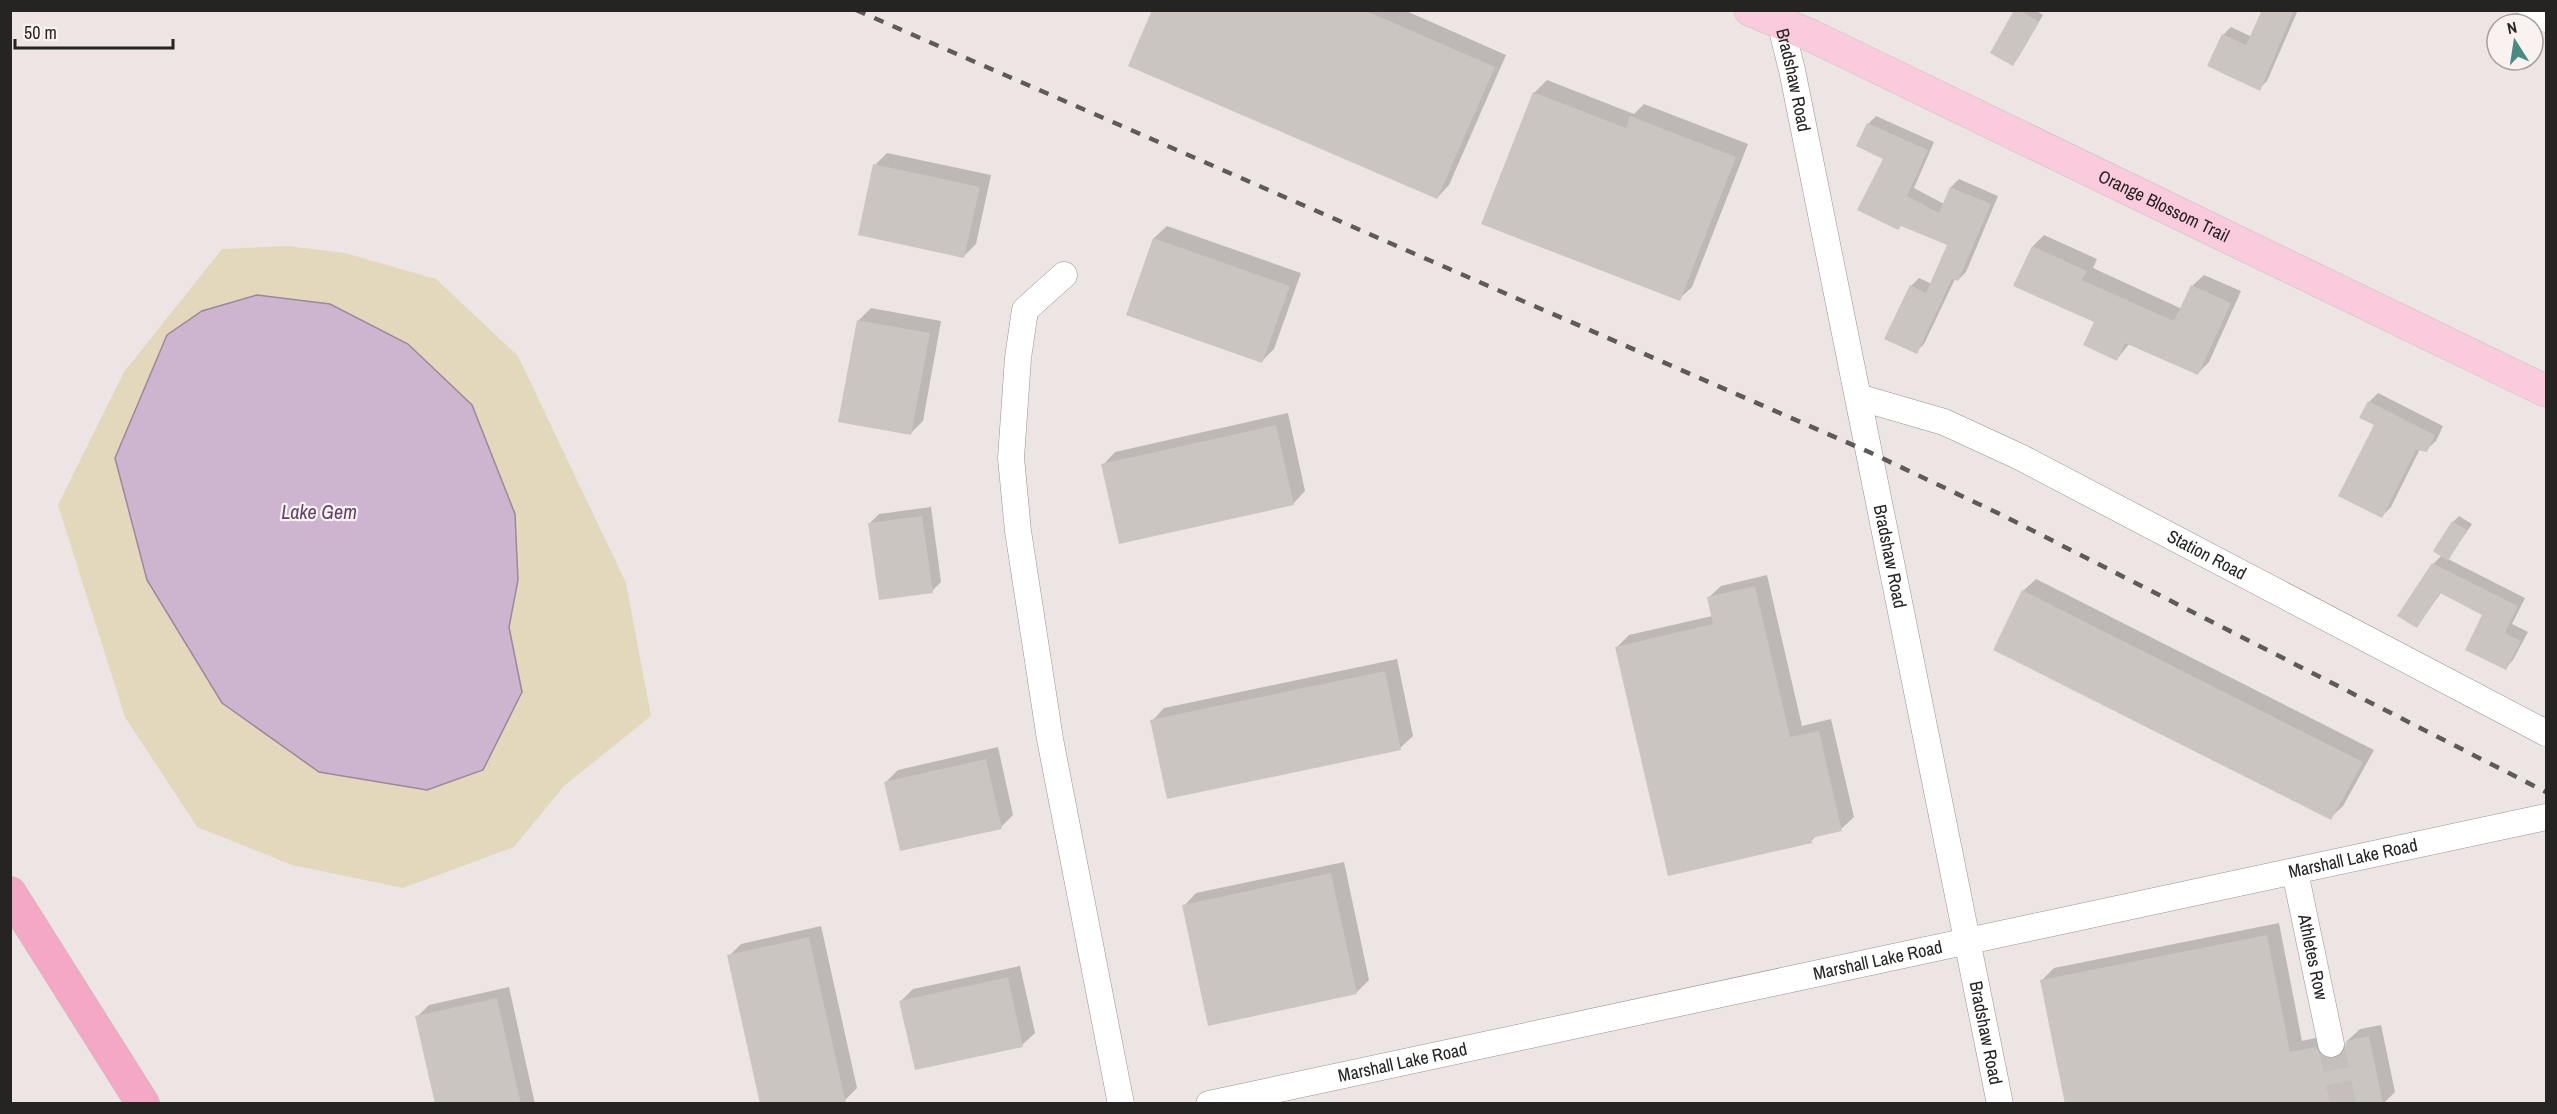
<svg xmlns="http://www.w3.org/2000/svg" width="2557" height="1114" viewBox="0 0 2557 1114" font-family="'Archivo Narrow',sans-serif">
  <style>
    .green { fill: #e3d8bc; fill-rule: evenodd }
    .water { fill: #cdb4cf; stroke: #9b889b; stroke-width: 1.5 }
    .shadow { fill: #0003 }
    .building { fill: #cbc5c1 }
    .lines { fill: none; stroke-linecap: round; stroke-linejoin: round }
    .minor-tunnel { stroke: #c5bebd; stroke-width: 26; stroke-dasharray: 26 13; stroke-linecap: butt }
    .minor-casing { stroke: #999291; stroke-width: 27 }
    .major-casing { stroke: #c2c1c1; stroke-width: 33 }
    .highway-casing { stroke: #c2c1c1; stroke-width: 34 }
    .minor { stroke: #fff; stroke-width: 26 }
    .major { stroke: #f9cbdc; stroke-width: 32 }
    .highway { stroke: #f5a8c5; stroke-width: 33 }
    .rail { stroke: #5e5a59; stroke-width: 4.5; stroke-dasharray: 10 10; stroke-linecap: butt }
    .labels { text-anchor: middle; stroke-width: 4.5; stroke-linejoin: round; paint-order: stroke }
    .street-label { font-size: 18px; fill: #262323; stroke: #faf2f1 }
    .water-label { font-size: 20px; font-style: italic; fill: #644168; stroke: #faf2f1 }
  </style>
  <rect width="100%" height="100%" fill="#ede5e3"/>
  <path class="green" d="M287,246L345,253L436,279L518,356L626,583L651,716L564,786L514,847L403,888L292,865L197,827L125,717L58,505L124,372L222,249ZM518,580L509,627L522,692L483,770L427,790Z"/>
  <path class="water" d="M257,295L330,304L408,344L472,405L515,514L518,580L509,627L522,692L483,770L427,790L319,772L222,703L147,580L115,458L167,335L202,311Z"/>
  <g class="shadow">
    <path d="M1153,10H1404L1506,55L1449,185L1437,198Z"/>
    <path d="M2016,10H2035L2043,15L2018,58L2013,64Z"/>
    <path d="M2264,10H2298L2267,81L2259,89L2223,35L2231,27L2252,37Z"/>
    <path d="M1547,80L1634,114L1644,104L1748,144L1692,287L1679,299L1534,93Z"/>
    <path d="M1876,116L1934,142L1914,188L1944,204L1951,187L1959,179L1998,196L1966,272L1958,280L1955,279L1924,344L1916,352L1911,286L1919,278L1932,284L1949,245L1902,225L1886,158L1868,124Z"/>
    <path d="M887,153L991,175L976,244L963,257L875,165Z"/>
    <path d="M1167,226L1301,273L1274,349L1262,361L1127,315L1154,238Z"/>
    <path d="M2044,235L2097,259L2093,268L2182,309L2192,286L2204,275L2241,291L2209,362L2198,373L2130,343L2117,359L2096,321L2033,246Z"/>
    <path d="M871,308L941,321L923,421L911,433L858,321Z"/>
    <path d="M2378,393L2443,426L2436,441L2426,450L2420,449L2391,507L2382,516L2376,424L2369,402Z"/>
    <path d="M1288,413L1305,491L1293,504L1103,465L1115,452Z"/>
    <path d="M931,507L941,582L932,591L870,523L879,514Z"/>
    <path d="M2459,516L2472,524L2448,559L2525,598L2512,624L2528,632L2513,660L2505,669L2484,615L2441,593L2417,626L2399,615L2433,564L2442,555L2453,522Z"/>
    <path d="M1767,575L1802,726L1831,719L1854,817L1841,829L1817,835L1811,841L1617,647L1629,635L1712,616L1708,598L1721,586Z"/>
    <path d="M2036,579L2374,750L2343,806L2330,818L2023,591Z"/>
    <path d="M1397,659L1413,736L1400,748L1152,721L1164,708Z"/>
    <path d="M998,747L1013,815L1001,827L886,782L898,770Z"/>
    <path d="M1344,862L1369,980L1357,992L1209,1024L1184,906L1196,893Z"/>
    <path d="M2279,923L2302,1041L2329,1035L2332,1042L2347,1047V1041L2360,1029L2381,1025L2395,1092L2383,1104H2066L2042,980L2054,968Z"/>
    <path d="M821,926L857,1088L845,1100L729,956L741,944Z"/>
    <path d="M1020,966L1035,1033L1022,1045L901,1001L913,989Z"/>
    <path d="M509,987L535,1104H436L417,1017L429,1005Z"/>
  </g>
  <g class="building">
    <path d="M1152,10H1364L1495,67L1437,199L1128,66Z"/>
    <path d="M2014,10H2019L2039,22L2013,66L1990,53Z"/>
    <path d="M2262,10H2294L2260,91L2207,66L2222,34L2246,45Z"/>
    <path d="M1533,92L1626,128L1630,116L1736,157L1680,301L1481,224Z"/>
    <path d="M1867,123L1928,150L1907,196L1939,213L1950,187L1991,204L1958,281L1952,279L1917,354L1884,339L1910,285L1926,293L1947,245L1901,226L1898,230L1857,210L1883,159L1856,146Z"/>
    <path d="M873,164L980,187L964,258L858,235Z"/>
    <path d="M1153,238L1290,286L1262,363L1126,315Z"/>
    <path d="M2032,246L2087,271L2082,280L2174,321L2191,285L2231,303L2198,375L2125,343L2117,361L2083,345L2094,322L2013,286Z"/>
    <path d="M857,320L930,333L911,435L838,422Z"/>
    <path d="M2368,401L2435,435L2427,452L2416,450L2382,518L2338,496L2374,425L2359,418Z"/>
    <path d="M1276,425L1294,505L1119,544L1101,464Z"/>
    <path d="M922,516L933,593L879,600L868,523Z"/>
    <path d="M2452,521L2467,530L2448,561L2433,551Z"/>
    <path d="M2432,563L2518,606L2505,633L2521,641L2506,670L2465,650L2482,615L2440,593L2417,628L2397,616Z"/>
    <path d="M1755,586L1790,737L1819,731L1842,831L1811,838L1812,843L1668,876L1615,647L1713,624L1707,597Z"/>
    <path d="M2022,590L2363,762L2331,820L1993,650Z"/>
    <path d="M1385,671L1401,750L1167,799L1150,720Z"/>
    <path d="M986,759L1002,829L900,851L884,782Z"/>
    <path d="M1331,873L1357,994L1208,1026L1182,905Z"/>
    <path d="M2267,935L2290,1052L2316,1047L2320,1054L2333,1059L2341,1055L2345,1048L2346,1041L2369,1036L2383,1104H2065L2040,980Z"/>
    <path d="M809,937L846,1104H760L727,955Z"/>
    <path d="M1008,977L1023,1047L915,1070L899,1001Z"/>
    <path d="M497,998L521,1104H435L415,1016Z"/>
  </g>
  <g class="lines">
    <path class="minor-tunnel" d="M2331,1044L2343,1104"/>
    <defs>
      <g id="minor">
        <path id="s1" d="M1777,10L1792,70L2000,1104"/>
        <path d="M2530,10L2546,19"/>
        <path d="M1064,275L1025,310L1018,358L1011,458L1018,531L1050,739L1121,1104"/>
        <path id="s2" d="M1858,397L1944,422L2020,457L2546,733"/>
        <path id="s3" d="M2295,872L2331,1044"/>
        <path id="s4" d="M1209,1104L2546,817"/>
      </g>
      <g id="major">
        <path id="s5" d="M1750,10L1812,36L2546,391"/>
      </g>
      <path id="highway" d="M10,893L143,1104"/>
    </defs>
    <use href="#minor" class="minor-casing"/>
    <use href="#major" class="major-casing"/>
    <use href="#highway" class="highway-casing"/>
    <use href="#minor" class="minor"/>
    <use href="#major" class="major"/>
    <use href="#highway" class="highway"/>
    <path class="rail" d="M856,10L1869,452L2006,517L2546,792"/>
  </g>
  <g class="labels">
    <g class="street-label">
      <text dy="6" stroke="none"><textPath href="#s1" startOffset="72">Bradshaw Road</textPath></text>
      <text dy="6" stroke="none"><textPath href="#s5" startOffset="458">Orange Blossom Trail</textPath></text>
      <text dy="6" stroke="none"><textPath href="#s2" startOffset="384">Station Road</textPath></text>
      <text dy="6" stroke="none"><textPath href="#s1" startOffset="558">Bradshaw Road</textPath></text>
      <text dy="6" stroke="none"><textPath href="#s4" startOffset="1170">Marshall Lake Road</textPath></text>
      <text dy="6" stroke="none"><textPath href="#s3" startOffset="87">Athletes Row</textPath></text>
      <text dy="6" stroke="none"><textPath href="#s4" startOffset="684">Marshall Lake Road</textPath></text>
      <text dy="6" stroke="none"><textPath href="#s1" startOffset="1044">Bradshaw Road</textPath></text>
      <text dy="6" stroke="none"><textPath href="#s4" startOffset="198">Marshall Lake Road</textPath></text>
    </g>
    <g class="water-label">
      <text x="319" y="519">Lake Gem</text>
    </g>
  </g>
  <rect width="2557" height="1114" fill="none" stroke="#262323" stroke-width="24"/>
  <g transform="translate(2515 42) rotate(348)"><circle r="28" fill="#faf2f1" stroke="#a59f9f" stroke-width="1.5"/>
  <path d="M0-4.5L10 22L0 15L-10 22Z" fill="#478c83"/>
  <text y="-9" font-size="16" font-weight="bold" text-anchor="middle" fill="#262323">N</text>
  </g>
  <path d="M15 39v9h158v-9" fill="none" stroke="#262323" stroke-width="3"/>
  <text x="24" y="39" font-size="18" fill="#262323" stroke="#faf2f1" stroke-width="4.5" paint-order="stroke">50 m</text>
</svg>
